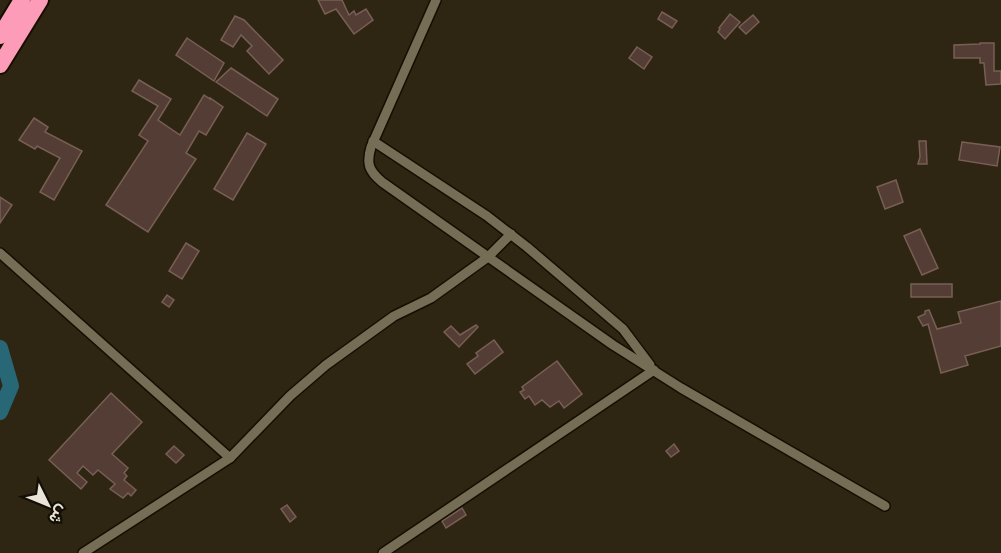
<svg xmlns="http://www.w3.org/2000/svg" width="1001" height="553" viewBox="0 0 1001 553" font-family="Poppins,Vazirmatn,sans-serif">
  <style>
    .lines { fill: none; stroke-linecap: round; stroke-linejoin: round }
    .river { stroke: #286775; stroke-width: 16 }
    .building { fill: #543d34; stroke: #785f56; stroke-width: 1.5 }
    .street-casing { stroke: #160f00; stroke-width: 12 }
    .highway-casing { stroke: #160f00; stroke-width: 20 }
    .street { stroke: #766d56; stroke-width: 9 }
    .highway { stroke: #fc9cb8; stroke-width: 16 }
  </style>
  <rect width="100%" height="100%" fill="#2e2612"/>
  <g class="lines">
    <path class="river" d="M0,348L11,386L0,412"/>
  </g>
  <g class="building">
    <path d="M318,0H342L349,15L354,11L356,15L366,9L373,20L354,34L336,9L325,14Z"/>
    <path d="M662,12L677,21L672,28L658,19Z"/>
    <path d="M730,14L740,22L725,39L718,32L720,29L719,28Z"/>
    <path d="M753,15L759,22L746,34L739,27Z"/>
    <path d="M235,16L244,20L283,60L269,74L247,51L252,46L241,35L233,47L221,40Z"/>
    <path d="M187,38L224,63L214,81L176,55Z"/>
    <path d="M980,43H994V71H1001V84L986,85L984,63H980V58H954V45L980,44Z"/>
    <path d="M637,47L652,57L644,69L629,58Z"/>
    <path d="M231,68L278,99L267,116L216,82Z"/>
    <path d="M139,80L171,99L158,120L180,135L204,95L210,99V98L223,107L206,135L199,131L186,153L196,159L148,232L106,205L148,141L139,135L158,106L132,91Z"/>
    <path d="M34,118L48,127L45,132L82,151L54,200L40,192L60,158L37,146L35,149L19,140Z"/>
    <path d="M247,133L266,144L233,200L214,189Z"/>
    <path d="M919,141H926L927,164H918L920,157Z"/>
    <path d="M962,142L1000,147L997,166L959,160Z"/>
    <path d="M896,180L903,202L885,209L877,187Z"/>
    <path d="M0,197L12,205L0,223Z"/>
    <path d="M920,229L938,268L922,275L904,236Z"/>
    <path d="M186,243L199,251L182,279L169,271Z"/>
    <rect x="911" y="284" width="41" height="13"/>
    <path d="M167,295L174,300L169,307L162,302Z"/>
    <path d="M1001,301V346L965,356L968,365L941,373L928,324L923,326L918,317L925,314V311L929,310L937,329L961,323L958,312Z"/>
    <path d="M476,325L478,327L459,347L444,332L451,326L460,335Z"/>
    <path d="M494,340L503,352L475,374L467,364L478,356L476,353Z"/>
    <path d="M557,361L582,394L564,408L559,401L550,407L542,400L535,405L529,396L525,399L520,392L524,390L522,387Z"/>
    <path d="M111,393L142,422L112,454L128,468L124,473L127,476L124,480L136,490L131,496L128,493L123,498L110,489L115,484L98,470L93,475L83,466L77,473L87,482L81,489L49,460Z"/>
    <path d="M674,444L679,451L671,457L666,451Z"/>
    <path d="M174,446L184,455L176,463L166,454Z"/>
    <path d="M287,505L296,517L290,522L281,509Z"/>
    <path d="M462,508L466,515L446,528L442,521Z"/>
  </g>
  <g class="lines">
    <defs>
      <g id="street">
        <path d="M436,0L371,147C366,164 369,171 382,182L613,345L681,388L885,506"/>
        <path d="M373,141L487,216L527,247L623,329L650,365"/>
        <path d="M0,253L230,458"/>
        <path d="M83,553L230,458L290,396L326,365L394,316L431,298L488,257L511,234"/>
        <path d="M383,553L654,370"/>
      </g>
      <g id="highway">
        <path d="M0,36L22,0"/>
        <path d="M0,65L40,0"/>
      </g>
    </defs>
    <use href="#street" class="street-casing"/>
    <use href="#highway" class="highway-casing"/>
    <use href="#street" class="street"/>
    <use href="#highway" class="highway"/>
  </g>
  <g transform="translate(48 505) rotate(133)" stroke="#130f07" stroke-width="4.5" paint-order="stroke">
  <path d="M0-4.5L10 22L0 15L-10 22Z" fill="#e9e4d7"/>
  <text y="-9" font-size="16" font-weight="bold" text-anchor="middle" fill="#e9e4d7">ش</text>
  </g>
</svg>
